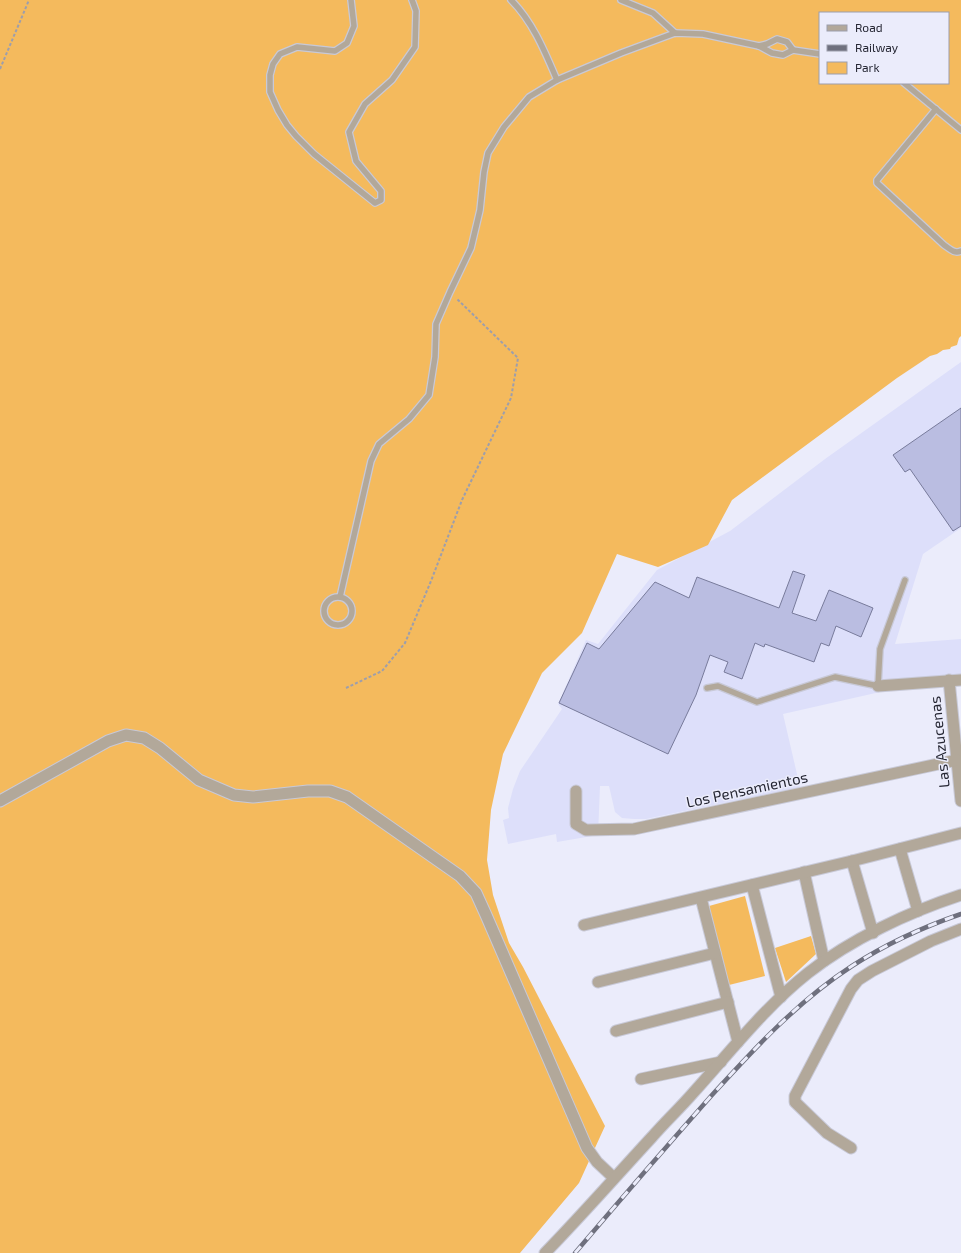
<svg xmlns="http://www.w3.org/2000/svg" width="961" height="1253" viewBox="0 0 961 1253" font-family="'Exo 2',sans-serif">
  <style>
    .built { fill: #dddffa }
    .green { fill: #f4ba5d; fill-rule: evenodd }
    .building { fill: #babde1; stroke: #787b9b }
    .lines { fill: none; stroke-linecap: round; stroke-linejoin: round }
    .service-casing { stroke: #c8c9d7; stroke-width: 8 }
    .minor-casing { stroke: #c8c9d7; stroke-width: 13 }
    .path { stroke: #9d9eac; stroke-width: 2; stroke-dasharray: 3 2; stroke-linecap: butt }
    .service { stroke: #b2a89a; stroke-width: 5.5 }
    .minor { stroke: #b2a89a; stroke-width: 11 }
    .rail-casing { stroke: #6f707e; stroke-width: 4.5 }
    .rail { stroke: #ebecfb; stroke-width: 3; stroke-dasharray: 9; stroke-linecap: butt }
    .labels { text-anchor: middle; stroke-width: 3; stroke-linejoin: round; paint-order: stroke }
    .street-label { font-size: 15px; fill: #262734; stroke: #ebecfb }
  </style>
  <rect width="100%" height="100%" fill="#ebecfb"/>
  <path class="built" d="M961,362V528L923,554L895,644L961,639V678L883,682L880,692L783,714L800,787L646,819H634L622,818L615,812L609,786H600L598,835L557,842L556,834L508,844L503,820L509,818L508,808L513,789L520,771L562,709L558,704L586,640L598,644L657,570L730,531L825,459Z"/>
  <g class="green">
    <path d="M0,0H961V336L959,338L957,345L951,347L950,349L943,350L937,354L930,356L897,378L732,500L708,545L658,567L617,554L582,633L542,673L503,754L491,810L487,860L493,895L509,943L523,967L605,1126L579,1183L520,1253H0ZM820,13H948V83H820Z"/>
    <path d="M745,896L765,976L729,985L709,906Z"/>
    <path d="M811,936L816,954L786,982L775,948Z"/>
  </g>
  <g class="building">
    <path d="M961,408V526L953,531L910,469L905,472L893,455Z"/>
    <path d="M793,571L805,575L792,613L816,621L829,590L873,608L861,637L836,626L829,646L821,643L814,662L765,644L764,647L755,643L742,679L724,672L728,662L710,655L696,695L668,754L559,703L587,643L599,649L655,582L689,598L697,577L779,608Z"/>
  </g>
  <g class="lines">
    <defs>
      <g id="service">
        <path d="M351,0L354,26L347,43L335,51L297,47L280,54L273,64L270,75V92L278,110L287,125L296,136L314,154L375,203L381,200V191L356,161L349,132L365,104L392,80L415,47L416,11L412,0"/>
        <path d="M511,0C533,22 545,52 557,80"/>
        <path d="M621,0L653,13L675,33"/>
        <path d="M759,46L767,44L777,39L787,42L793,50"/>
        <path d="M904,83L961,130"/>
        <path d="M936,109L877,180V183L944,245C950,249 954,254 961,251"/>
        <path d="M340,597L371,461L379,444L409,419L429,395L435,357L436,324L450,292L471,248L480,210L484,172L488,153L504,127L529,97L557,80L621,53L675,33L703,34L759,46L772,53L783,55L793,50L820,54"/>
        <circle cx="338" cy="611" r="14"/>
        <path d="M707,688L718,686L757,702L835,677L878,686L880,649L905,580"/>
      </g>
      <g id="minor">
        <path d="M949,680L961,801"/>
        <path d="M878,686L961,680"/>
        <path d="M576,791V824L586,830L634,829L957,760"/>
        <path d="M0,801L108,741L126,735L144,738L160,748L199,780L234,795L253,797L308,791H330L347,797L460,876L476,893L486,915L587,1148L597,1162L614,1178"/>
        <path d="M900,849L918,911"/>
        <path d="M852,861L873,933"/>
        <path d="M804,872L824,961"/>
        <path d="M752,885L781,997"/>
        <path d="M701,898L738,1042"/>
        <path d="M584,925L852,861L961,833"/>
        <path d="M598,982L715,953"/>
        <path d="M616,1031L728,1002"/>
        <path d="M641,1079L721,1062"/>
        <path d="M851,1148L827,1133L795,1102V1096L851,989L858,980L872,971L931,941L961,929"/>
        <path d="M545,1253C582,1215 616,1176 652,1137C665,1122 680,1108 693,1093C730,1052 765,1007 808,973C851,939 909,912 961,895"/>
      </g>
    </defs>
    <use href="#service" class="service-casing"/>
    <use href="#minor" class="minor-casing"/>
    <g class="path">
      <path d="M0,69L29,0"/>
      <path d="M346,688L382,671L405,643L431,581L462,500L511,398L518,358L456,298"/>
    </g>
    <use href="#service" class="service"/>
    <use href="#minor" class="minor"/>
    <defs>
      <path id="rail" d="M575,1253C620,1200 666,1147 712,1095C755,1048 798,1001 852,966C886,944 923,927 961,914"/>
    </defs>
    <use href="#rail" class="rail-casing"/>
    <use href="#rail" class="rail"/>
  </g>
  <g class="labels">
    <g class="street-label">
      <text transform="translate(940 742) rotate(-96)" y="5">Las Azucenas</text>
      <text transform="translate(747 790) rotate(-12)" y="5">Los Pensamientos</text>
    </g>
  </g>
  <rect x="819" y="12" width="130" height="72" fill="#ebecfb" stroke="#9c9dab"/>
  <rect x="827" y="25" width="20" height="6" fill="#b2a89a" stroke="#9c9dab"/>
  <text x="855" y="32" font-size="12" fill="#262734">Road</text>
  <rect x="827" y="45" width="20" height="6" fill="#6f707e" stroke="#9c9dab"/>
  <text x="855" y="52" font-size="12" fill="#262734">Railway</text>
  <rect x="827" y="62" width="20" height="12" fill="#f4ba5d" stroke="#9c9dab"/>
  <text x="855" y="72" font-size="12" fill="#262734">Park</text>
</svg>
